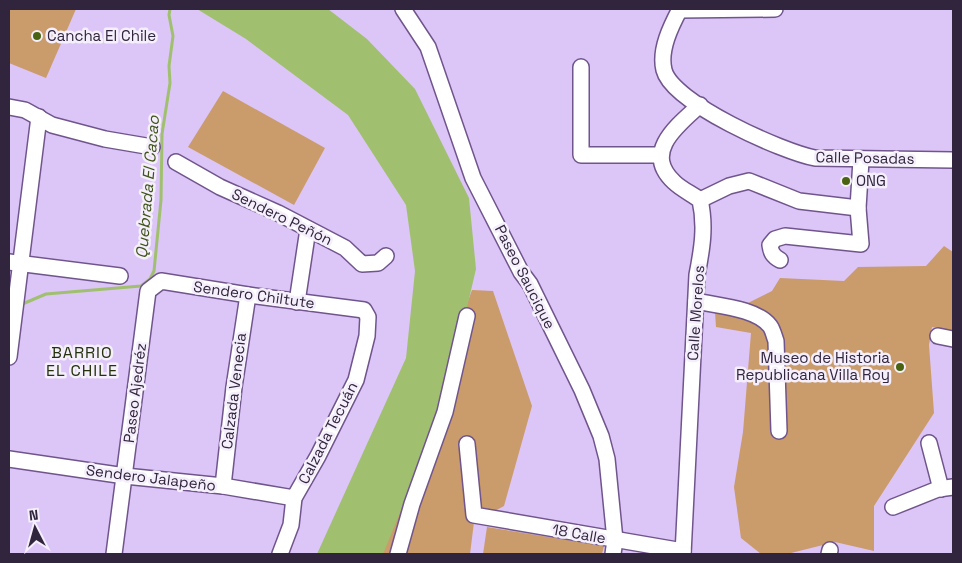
<svg xmlns="http://www.w3.org/2000/svg" width="962" height="563" viewBox="0 0 962 563" font-family="'Space Grotesk',sans-serif">
  <style>
    .green { fill: #ca9b6b }
    .water { fill: #a0c06f }
    .lines { fill: none; stroke-linecap: round; stroke-linejoin: round }
    .stream { stroke: #a0c06f; stroke-width: 3 }
    .minor-casing { stroke: #70558c; stroke-width: 18 }
    .minor { stroke: #fff; stroke-width: 15 }
    .poi-dot { fill: #496312; stroke: #f4effb; stroke-width: 2 }
    .labels { text-anchor: middle; stroke-width: 5; stroke-linejoin: round; paint-order: stroke }
    .poi-label { font-size: 15px; fill: #31253d; stroke: #f4effb; text-anchor: start }
    .street-label { font-size: 15px; fill: #31253d; stroke: #f4effb }
    .water-label { font-size: 16px; font-style: italic; fill: #3f5319; stroke: #f4effb }
    .neighbourhood-label { font-size: 16px; letter-spacing: 1px; fill: #25310d; stroke: #f4effb }
  </style>
  <rect width="100%" height="100%" fill="#dcc5f7"/>
  <g class="green">
    <path d="M9,9H76L46,78L9,63Z"/>
    <path d="M223,91L325,148L294,205L188,147Z"/>
    <path d="M944,246L953,252V331L932,327L929,345L934,413L874,506V551L835,542L787,554H761L741,538L734,487L743,432L751,333L716,327L714,297L748,303L772,291L780,278L844,281L858,267L926,266Z"/>
    <path d="M472,290L493,291L532,406L504,506L474,522L470,554H368L404,478Z"/>
    <path d="M487,527L604,546L602,554H483Z"/>
  </g>
  <path class="water" d="M197,9H328L367,39L415,89L469,198L476,269L444,406L383,554H317L406,358L415,271L406,205L348,115L246,39Z"/>
  <g class="lines">
    <path class="stream" d="M20,305L46,294L141,286L150,279L154,271L161,200L162,134L170,83L169,66L173,36L169,15L170,9"/>
    <defs>
      <g id="minor">
        <path d="M403,9L428,47L473,178L521,272L530,284L582,390L601,436L607,459L615,540L613,554"/>
        <path d="M680,9C671,26 659,50 664,70C672,103 783,152 815,158L953,160"/>
        <path d="M679,10L775,9"/>
        <path d="M581,67V155H661"/>
        <path d="M9,107L25,110L52,125L105,139L152,147"/>
        <path d="M176,162L220,187L278,213L345,248L362,264L378,263L386,256"/>
        <path d="M700,200L729,186L749,181L799,201L858,208"/>
        <path d="M780,260C773,256 771,253 770,245L775,239L785,236L861,244L858,208L861,160"/>
        <path d="M9,262L120,276"/>
        <path d="M696,301C718,306 756,308 770,326C773,330 774,336 776,341L779,431"/>
        <path d="M297,302L308,229"/>
        <path d="M938,336L953,339"/>
        <path d="M9,357L39,117"/>
        <path d="M929,443L941,489"/>
        <path d="M467,444L474,515L683,551"/>
        <path d="M9,459L125,476L223,486L294,498"/>
        <path d="M223,486L234,387L248,295"/>
        <path d="M893,507L938,489L953,487"/>
        <path d="M114,554L148,291L161,281L248,295L364,310L368,317L367,336L356,380L318,456L294,498L291,525L280,554"/>
        <path d="M398,554L412,504L445,412L467,316"/>
        <path d="M683,554L697,275C702,249 706,226 700,200C692,194 681,189 674,182C642,152 678,125 700,105"/>
        <path d="M829,554L830,550"/>
      </g>
    </defs>
    <use href="#minor" class="minor-casing"/>
    <use href="#minor" class="minor"/>
  </g>
  <g class="poi-dot">
    <circle cx="37" cy="36" r="5"/>
    <circle cx="846" cy="181" r="5"/>
    <circle cx="900" cy="367" r="5"/>
  </g>
  <g class="labels">
    <g class="poi-label">
      <text x="47" y="41">Cancha El Chile</text>
      <text x="856" y="186">ONG</text>
      <text x="890" y="363" text-anchor="end">Museo de Historia<tspan x="890" dy="17">Republicana Villa Roy</tspan></text>
    </g>
    <g class="street-label">
      <text transform="translate(865 158) rotate(1)" y="5">Calle Posadas</text>
      <text transform="translate(282 217) rotate(26)" y="5">Sendero Peñón</text>
      <text transform="translate(525 277) rotate(63)" y="5">Paseo Saucique</text>
      <text transform="translate(254 295) rotate(8)" y="5">Sendero Chiltute</text>
      <text transform="translate(696 313) rotate(-86)" y="5">Calle Morelos</text>
      <text transform="translate(234 391) rotate(-83)" y="5">Calzada Venecia</text>
      <text transform="translate(135 393) rotate(-83)" y="5">Paseo Ajedréz</text>
      <text transform="translate(328 433) rotate(-63)" y="5">Calzada Tecuán</text>
      <text transform="translate(151 478) rotate(7)" y="5">Sendero Jalapeño</text>
      <text transform="translate(579 534) rotate(10)" y="5">18 Calle</text>
    </g>
    <g class="water-label">
      <text transform="translate(147 187) rotate(-85)" y="6">Quebrada El Cacao</text>
    </g>
    <g class="neighbourhood-label">
      <text x="82" y="358">BARRIO<tspan x="82" dy="18">EL CHILE</tspan></text>
    </g>
  </g>
  <rect width="962" height="563" fill="none" stroke="#31253d" stroke-width="20"/>
  <g transform="translate(35 528) rotate(354)" stroke="#f4effb" stroke-width="4" paint-order="stroke">
  <path d="M0-4L9 19L0 12L-9 19Z" fill="#31253d"/>
  <text y="-8" font-size="14" font-weight="bold" text-anchor="middle" fill="#31253d">N</text>
  </g>
</svg>
